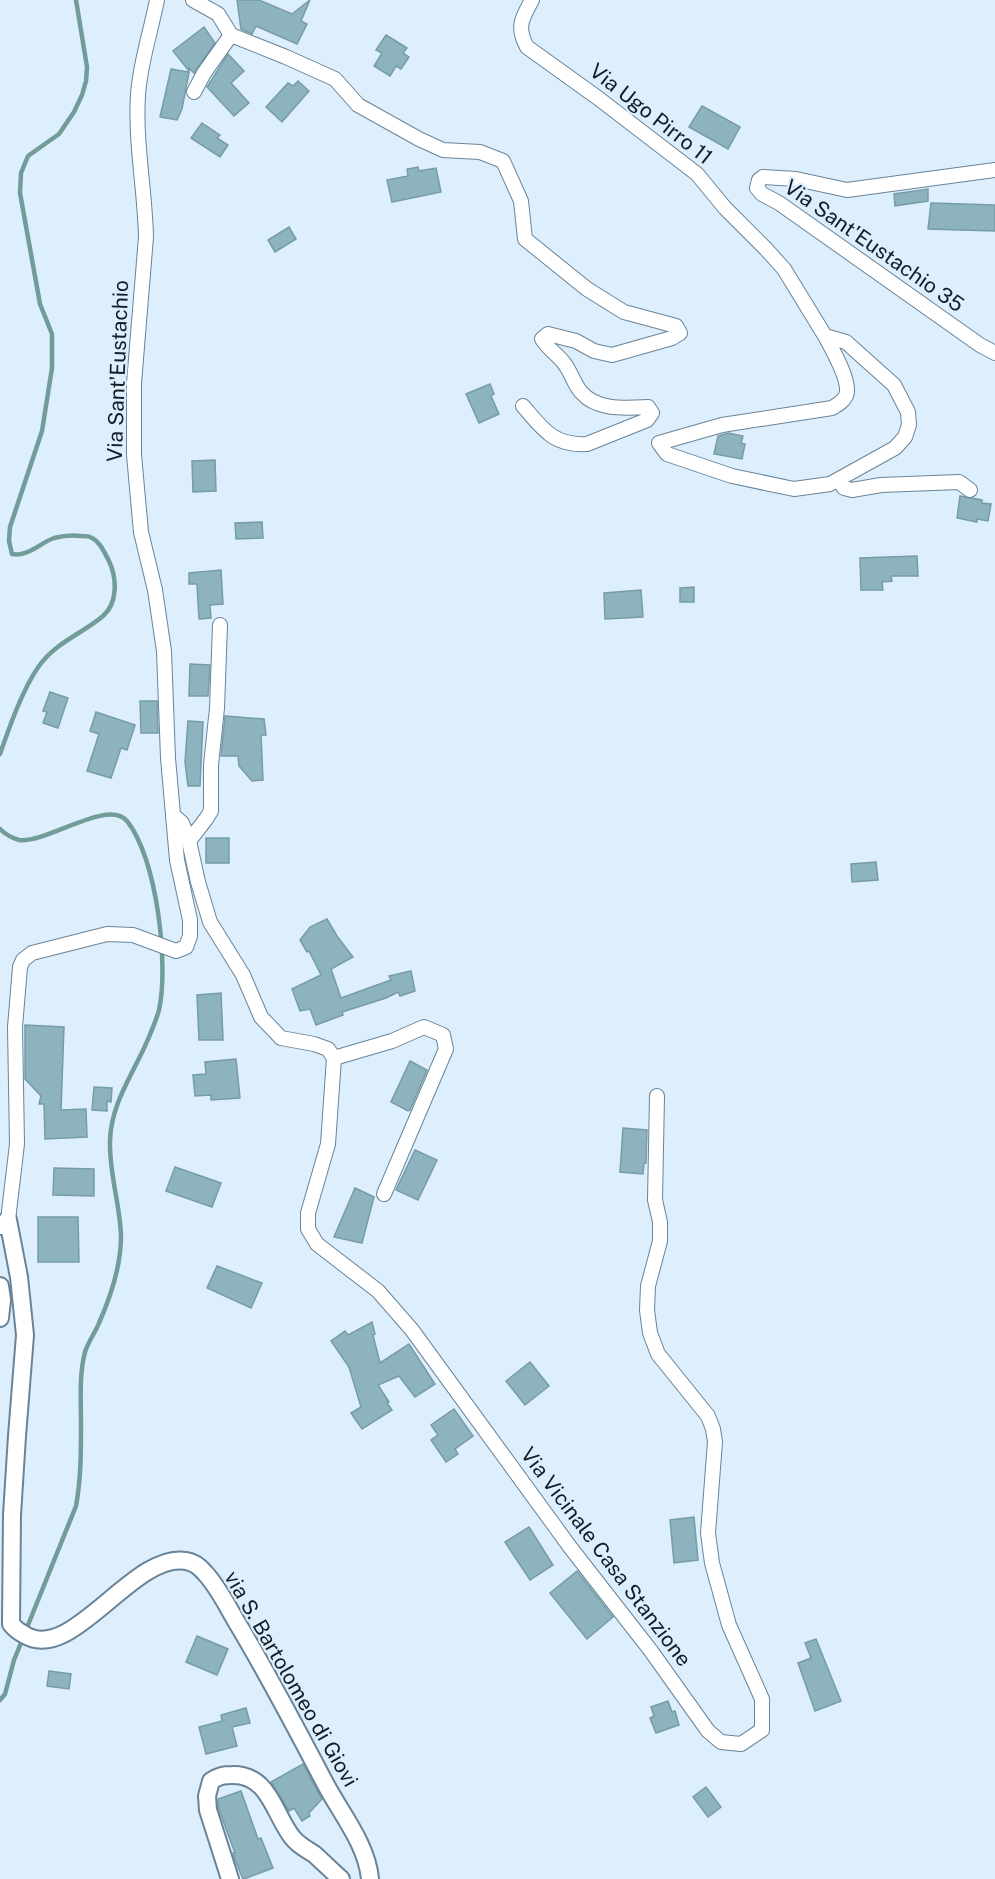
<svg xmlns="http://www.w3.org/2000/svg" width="995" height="1879" viewBox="0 0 995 1879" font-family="'Public Sans',sans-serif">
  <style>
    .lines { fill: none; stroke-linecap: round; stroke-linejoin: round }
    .stream { stroke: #719c98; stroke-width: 4.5 }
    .building { fill: #8db4be; stroke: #769ca6; stroke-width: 1.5 }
    .minor-casing { stroke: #698498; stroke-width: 16 }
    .tertiary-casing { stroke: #698498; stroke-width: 20 }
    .minor { stroke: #fff; stroke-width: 14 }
    .tertiary { stroke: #fff; stroke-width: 16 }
    .labels { text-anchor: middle; stroke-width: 4.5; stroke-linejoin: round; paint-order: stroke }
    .street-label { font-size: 21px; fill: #121d25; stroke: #ddeefc }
  </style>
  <rect width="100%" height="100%" fill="#ddeefc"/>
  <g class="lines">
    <g class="stream">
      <path d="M0,754C9,728 23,688 39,666C56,642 82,634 103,616C118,603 117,578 109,561C104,552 100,541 90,537C89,536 82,536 81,536C72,535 62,536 54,538C40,543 28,557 12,554L9,541L10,527L42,431L52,368V334L40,304L20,193L21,173L28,156L59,134L74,112L82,95L86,81L87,67L76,0"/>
      <path d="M0,829C5,834 12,838 19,840C46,844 108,798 127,821C157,858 169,965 159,1010C157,1017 154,1025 151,1032C137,1069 111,1100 110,1141C109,1173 120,1204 121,1236C121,1266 111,1296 99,1323C95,1333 88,1342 85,1352C79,1375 81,1400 81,1424C81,1452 81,1479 76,1506L26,1630"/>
      <path d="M0,1700L5,1694L14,1660L23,1638"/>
    </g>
  </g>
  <g class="building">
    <path d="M237,0H259L292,14L310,0L301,21L307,24L297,44L256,26L252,34L241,29Z"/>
    <path d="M204,27L215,43L194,73L189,68V71L173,51Z"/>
    <path d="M386,35L407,48L403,53L409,57L401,69L396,66L390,76L374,66L382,53L376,50Z"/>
    <path d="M228,54L244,71L231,83L249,103L234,116L207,87Z"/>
    <path d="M171,69L189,72L182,109L177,120L160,117Z"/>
    <path d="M298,81L309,91L282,122L266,107L288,83L293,86Z"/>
    <path d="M702,106L740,127L728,149L689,127Z"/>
    <path d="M202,123L220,135L217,138L228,145L220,157L191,138Z"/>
    <path d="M418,167L419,171L436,168L441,192L392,202L387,180L408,176L407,169Z"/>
    <path d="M928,189V201L895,206L894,194Z"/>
    <path d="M931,203L995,205V231L928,229Z"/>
    <path d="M289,227L296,239L275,252L268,240Z"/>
    <path d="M490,384L494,394L491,396L499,414L479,423L466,394Z"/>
    <path d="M728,433L743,436L741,443L745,444L742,459L714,454L718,436Z"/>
    <path d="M215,460L216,491L193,492L192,461Z"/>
    <path d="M960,496L982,500V503L991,504L988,521L977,519V522L957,518Z"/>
    <path d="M262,522L263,538L236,539L235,523Z"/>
    <path d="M917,556L918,576H891L892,581L882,582L883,590H861L860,558Z"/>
    <path d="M221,570L223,604L210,605L211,618L199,619L197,584H189V573Z"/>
    <path d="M694,587V602H680V588Z"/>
    <path d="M641,590L643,617L605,619L604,593Z"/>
    <path d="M190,664L210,665L208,696H189Z"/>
    <path d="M50,692L68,698L58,728L43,723L47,712L43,711Z"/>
    <path d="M140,701H157L158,733H141Z"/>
    <path d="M96,712L135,725L127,750L121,748L111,778L87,771L99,734L90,731Z"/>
    <path d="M225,716L264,719L266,735H261L263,780L252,781L239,766L238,756H221Z"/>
    <path d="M188,721L203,722L200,786H188L185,762Z"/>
    <rect x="206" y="838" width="23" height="25"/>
    <path d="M876,862L878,880L852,882L851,864Z"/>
    <path d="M327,919L337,936L353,957L331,969L341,998L391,980L389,976L411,971L415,991L400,996L398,992L386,998L342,1012L343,1015L316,1025L310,1009L300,1011L292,989L321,975L309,951L307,952L300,940L310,927Z"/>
    <path d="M221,993L223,1040H199L197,995Z"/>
    <path d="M25,1025L64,1027L61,1110L86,1109L87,1137L45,1139L44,1104H39L41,1096L25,1079Z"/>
    <path d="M236,1059L240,1098L211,1100V1095L195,1096L193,1075L206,1074L205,1062Z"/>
    <path d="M410,1061L427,1070L410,1110L408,1111L391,1102Z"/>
    <path d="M94,1087L112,1088L111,1102L107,1101V1111L92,1110Z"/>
    <path d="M623,1128L647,1130L646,1163H644L643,1174L620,1172Z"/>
    <path d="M415,1150L437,1160L418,1200L396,1190Z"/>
    <path d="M175,1167L221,1183L212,1207L166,1191Z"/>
    <path d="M54,1168L94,1169V1196L53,1195Z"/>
    <path d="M355,1188L374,1197L362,1243L334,1237Z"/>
    <path d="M38,1217H78L79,1262H38Z"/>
    <path d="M217,1266L262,1283L251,1308L207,1288Z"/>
    <path d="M372,1322L375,1334L373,1335L380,1363L409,1344L435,1384L415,1397L399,1376L378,1385L389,1402L387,1403L392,1410L362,1429L351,1413L361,1407L349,1367L331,1341L345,1331L348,1335Z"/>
    <path d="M530,1362L549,1386L525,1405L506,1381Z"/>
    <path d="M454,1409L473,1436L455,1449L458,1454L446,1462L431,1440L438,1435L431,1425Z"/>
    <path d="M694,1517L698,1560L674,1563L670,1520Z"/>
    <path d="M529,1527L553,1565L530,1580L505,1542Z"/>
    <path d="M577,1571L613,1617L587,1639L550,1593Z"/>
    <path d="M197,1636L228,1649L217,1675L186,1662Z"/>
    <path d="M816,1639L841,1701L815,1711L798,1663L811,1658L805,1643Z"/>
    <path d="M49,1671L71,1674L69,1689L47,1686Z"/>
    <path d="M668,1701L672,1712L675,1711L679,1725L656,1733L650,1718L654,1716L651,1707Z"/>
    <path d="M246,1708L250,1723L232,1727L237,1746L206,1754L199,1727L222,1721L221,1715Z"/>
    <path d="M303,1764L322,1799L309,1813L310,1816L302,1821L294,1808L289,1811L271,1782Z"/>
    <path d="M706,1787L721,1807L708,1817L693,1797Z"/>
    <path d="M241,1791L258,1839L261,1838L273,1868L244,1879H243L235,1860L233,1853H235L218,1807V1799Z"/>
  </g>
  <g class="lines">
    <defs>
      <g id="minor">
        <path d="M193,0L218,14L231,35L286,57L335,79L358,105L419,139L443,150L480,152L503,161L521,201L525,239L587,289L624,312L676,326L680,333L672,338L612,355L594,351L576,341L548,334L542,339C548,349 557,354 564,363C571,372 574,384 581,392C597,411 626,408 648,407L652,413L647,420L587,444C553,446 543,429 523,406"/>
        <path d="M532,0C522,18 516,27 527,47L598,98L697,174L725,208L766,249L784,269L825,336L846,342L894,385L908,412L909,425L905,437L895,448L830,484L794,489L732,476L667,454L659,443L722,425L832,408C839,404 847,399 847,391C848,376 832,349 825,336"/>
        <path d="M194,92L204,73L231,35"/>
        <path d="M995,170L847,190L796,179L763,177L759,180L757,188L762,194L779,203L980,345L995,353"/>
        <path d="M839,480L844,488L852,490L881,485L959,482L970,490"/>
        <path d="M173,815L182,823L189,841L198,882L210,922L243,975L261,1017L281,1038L314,1044L328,1049L334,1058L328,1144L308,1213V1229L317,1244L378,1291L412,1330L570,1547L651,1651L708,1731L721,1742L741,1744L762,1730V1699L729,1625L712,1563L708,1533L715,1442L713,1429L708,1416L658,1354L650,1333L647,1310L648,1286L660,1241V1222L655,1200L657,1096"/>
        <path d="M189,841L206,819L211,811V765L217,708L220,625"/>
        <path d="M334,1058L392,1041L424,1027L443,1035L446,1049L384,1194"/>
        <path d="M8,1220L17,1144L15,1027L20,967L23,960L32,953L107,934L133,935L176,951L186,947L190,936V920L177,860L168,758L164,651L155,590L141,532L134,455V383L146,237C145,190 135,143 138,95C140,63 151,31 157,0"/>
      </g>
      <g id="tertiary">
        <path d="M0,1226L8,1220L19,1277L25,1335L17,1436L12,1515L11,1624C15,1629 19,1632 25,1635C72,1664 134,1551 186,1561C193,1562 200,1567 205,1573C219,1588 228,1608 239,1626C270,1678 298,1732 326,1785C342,1815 367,1845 370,1879"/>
        <path d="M0,1286L2,1300L0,1318"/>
        <path d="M230,1879L208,1810L207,1796L211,1781C219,1776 223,1775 232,1775C269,1774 274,1814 292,1837C298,1845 306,1849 314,1854C323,1862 332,1871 341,1879"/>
      </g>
    </defs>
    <use href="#minor" class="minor-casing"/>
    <use href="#tertiary" class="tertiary-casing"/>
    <use href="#minor" class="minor"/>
    <use href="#tertiary" class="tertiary"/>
  </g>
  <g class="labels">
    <g class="street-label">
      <text transform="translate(651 114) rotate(38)" y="7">Via Ugo Pirro 11</text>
      <text transform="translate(874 246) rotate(35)" y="7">Via Sant'Eustachio 35</text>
      <text transform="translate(118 371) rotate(-88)" y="7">Via Sant'Eustachio</text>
      <text transform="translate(606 1557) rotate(53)" y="7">Via Vicinale Casa Stanzione</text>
      <text transform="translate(291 1679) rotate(60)" y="7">via S. Bartolomeo di Giovi</text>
    </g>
  </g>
</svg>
